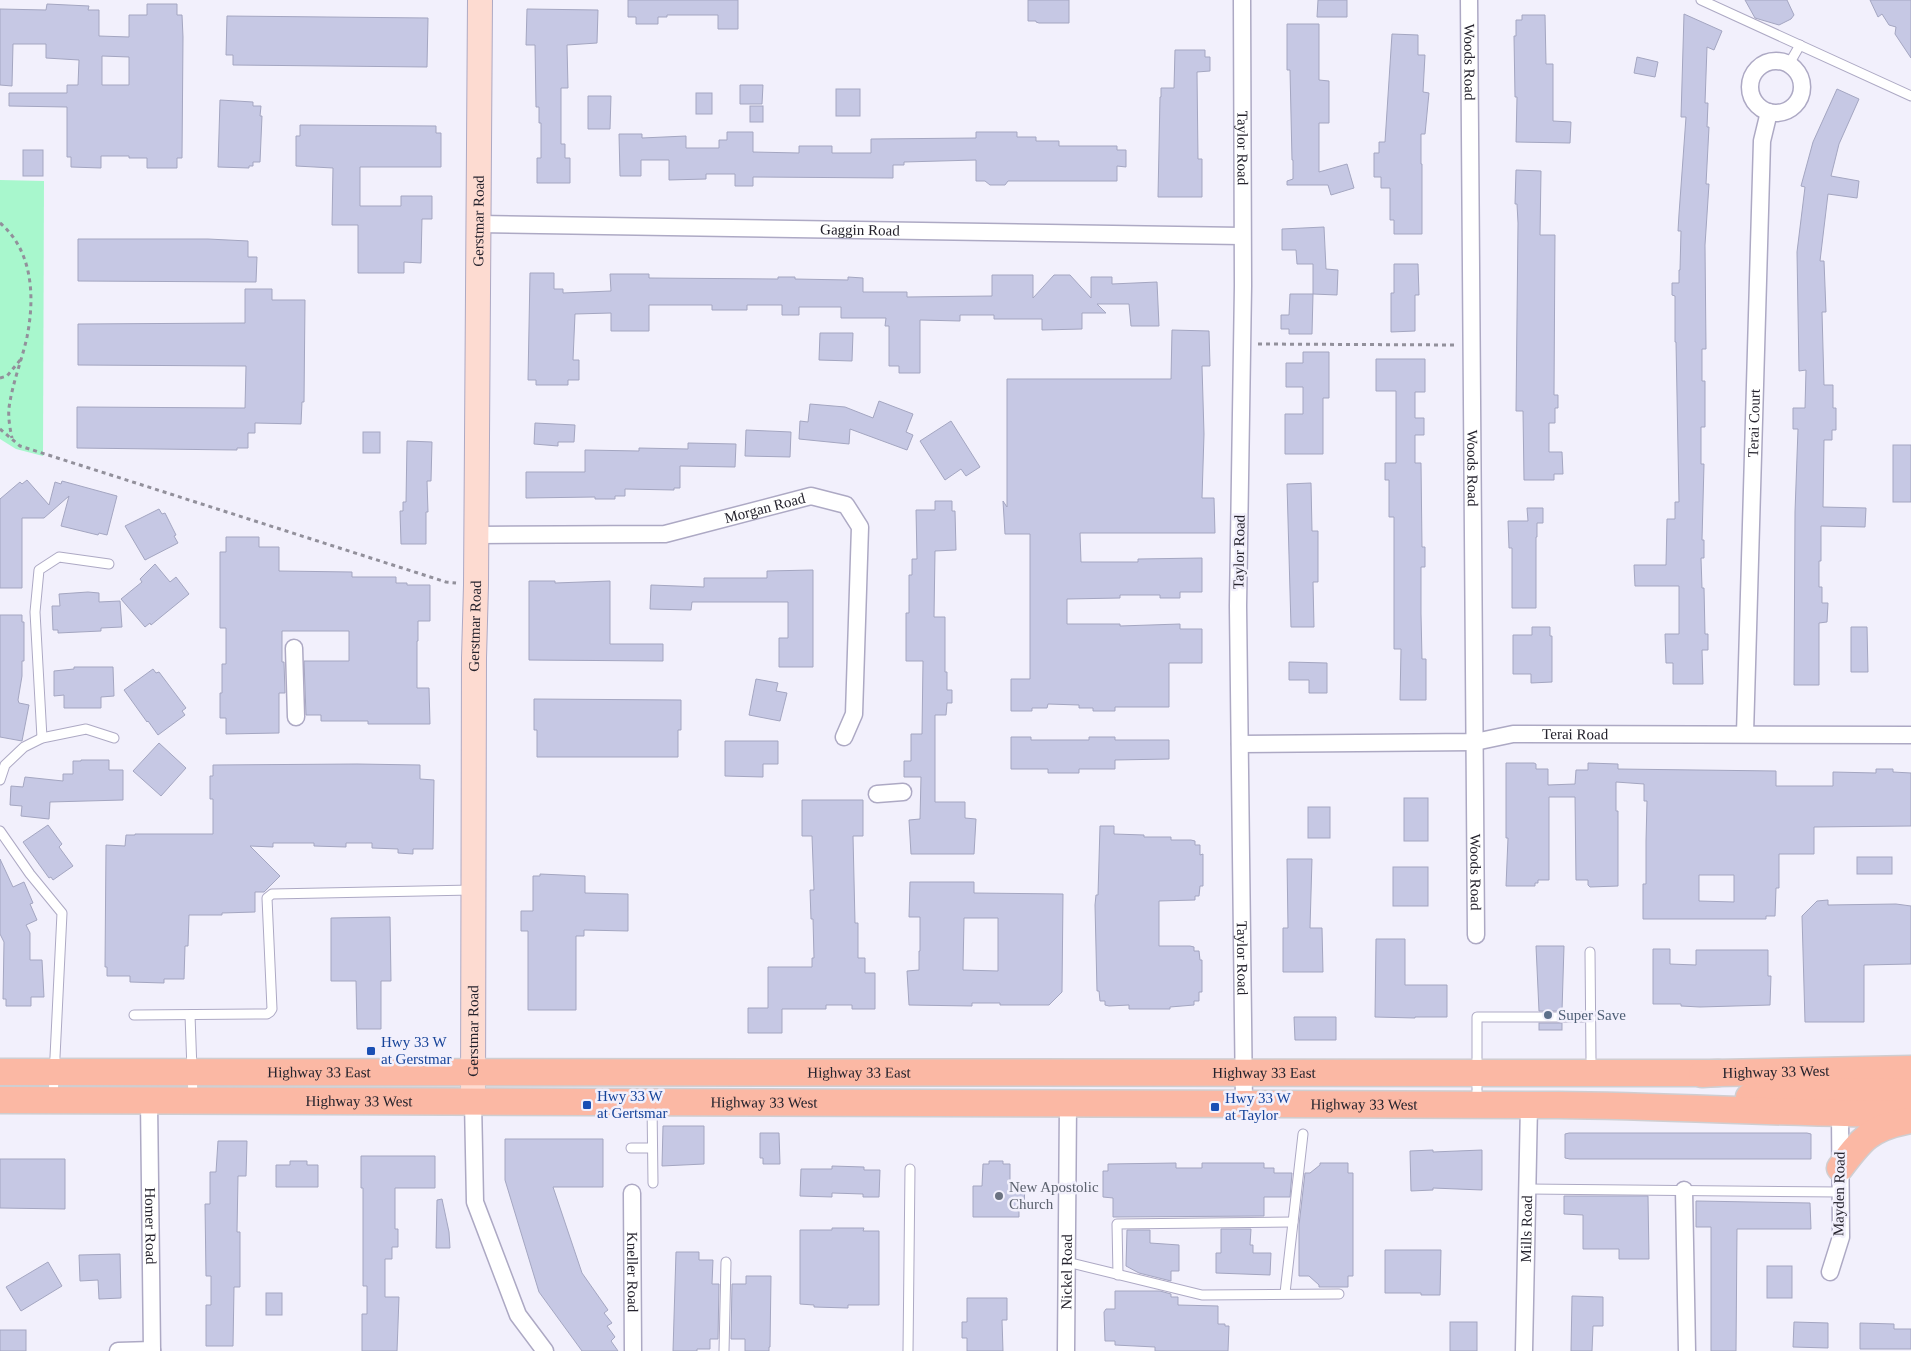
<svg xmlns="http://www.w3.org/2000/svg" width="1911" height="1351" viewBox="0 0 1911 1351" font-family="'Times New Roman',serif">
  <style>
    .green { fill: #a8f7cd }
    .building { fill: #c6c8e4; stroke: #a4a6c1; fill-rule: evenodd }
    .lines { fill: none; stroke-linecap: round; stroke-linejoin: round }
    .lane-casing { stroke: #ada9c4; stroke-width: 11 }
    .street-casing { stroke: #ada9c4; stroke-width: 19 }
    .secondary-casing { stroke: #ada9c4; stroke-width: 26 }
    .primary-casing { stroke: #cfced1; stroke-width: 29 }
    .path { stroke: #92909b; stroke-width: 3; stroke-dasharray: 4 4; stroke-linecap: butt }
    .lane { stroke: #fff; stroke-width: 9 }
    .street { stroke: #fff; stroke-width: 16 }
    .secondary { stroke: #fddbd1; stroke-width: 24 }
    .primary { stroke: #fbb8a4; stroke-width: 26 }
    .service-dot { fill: #5c6f8a; stroke: #f2f0fc; stroke-width: 2 }
    .transit-dot { fill: #1a4fb4; stroke: #f2f0fc; stroke-width: 2 }
    .worship-dot { fill: #6b7280; stroke: #f2f0fc; stroke-width: 2 }
    .labels { text-anchor: middle; stroke-width: 5; stroke-linejoin: round; paint-order: stroke }
    .street-label { font-size: 15px; fill: #24222c; stroke: #f2f0fc }
    .service-label { font-size: 15px; fill: #4e5e75; stroke: #f2f0fc; text-anchor: start }
    .transit-label { font-size: 15px; fill: #164399; stroke: #f2f0fc; text-anchor: start }
    .worship-label { font-size: 15px; fill: #5b616d; stroke: #f2f0fc; text-anchor: start }
  </style>
  <rect width="100%" height="100%" fill="#f2f0fc"/>
  <path class="green" d="M0,180L44,181L43,456L16,449L0,439Z"/>
  <g class="building">
    <path d="M628,0H738V29H718V15H667V17H658V24H636V17H628Z"/>
    <path d="M1028,0H1069V23H1039L1036,22V21H1028Z"/>
    <path d="M1318,0H1347V17H1317Z"/>
    <path d="M1745,0H1787L1794,15L1791,19L1779,25L1755,18Z"/>
    <path d="M1870,0H1911V58L1895,34L1896,27L1889,25L1882,14L1878,17Z"/>
    <path d="M47,4L89,6L88,10H99V36L129,37V15H147V4H177V15H182L183,37L182,158H177V168H147V158H129V156H101V168L71,167V157H67V107L9,106V93H67V85H78L79,60L46,58V44H13L12,86L0,85V9L46,10ZM102,56L129,57V85H102Z"/>
    <path d="M527,9L598,10L597,43L567,45L568,88H561V144H565V158H570V183H537V158H541V123H539V107H536L535,45H526Z"/>
    <path d="M1684,14L1722,31L1714,50L1707,47L1705,103H1708L1707,127H1709L1706,184H1709L1705,245L1706,349H1702V381H1705V427H1701V464H1704L1702,540H1704V558H1701L1702,588H1704L1705,634H1708V650H1702L1703,684H1673V663H1666L1665,634H1679V586H1635L1634,565H1666L1667,519H1675V502H1679L1676,342H1675V296L1672,295V283H1679V270H1680L1681,231H1678L1679,214L1686,117H1681Z"/>
    <path d="M1522,15H1545L1546,64H1553V121L1571,122L1570,143L1516,142L1517,97H1515L1514,36H1516V20H1522Z"/>
    <path d="M227,16L428,18L427,67L233,65V55H226Z"/>
    <path d="M1287,24H1319V80L1329,81V123H1319V172L1347,164L1354,188L1331,195L1328,185H1287V181L1293,179V160H1292L1290,70H1287Z"/>
    <path d="M1392,34L1418,35V55H1425L1423,92L1429,93L1425,134H1421V164H1422V234H1394V220H1390V188H1381V177H1374V153H1379V142H1385Z"/>
    <path d="M1175,50H1205V57H1210V71L1197,72L1198,159H1202V197H1158L1160,97H1161V88H1174Z"/>
    <path d="M1637,57L1658,62L1655,77L1634,73Z"/>
    <path d="M740,85H763L762,104H740Z"/>
    <rect x="836" y="89" width="24" height="27"/>
    <path d="M1837,89L1859,99L1839,144L1831,176L1859,181L1857,198L1828,194L1820,261H1824L1826,312H1822L1824,385H1833V408H1836V430H1832V440H1824L1823,507L1866,508L1865,527L1821,526V561H1819V587H1822V603H1828L1827,622L1819,623V685H1794L1795,512L1798,429H1793V408H1805L1806,370L1799,371L1797,252L1805,187L1801,186L1813,142Z"/>
    <rect x="696" y="93" width="16" height="21"/>
    <path d="M588,96H611L610,129H588Z"/>
    <path d="M220,100L253,102V106H261L260,116H262L260,162H253V166H249V168L218,167Z"/>
    <rect x="750" y="106" width="13" height="16"/>
    <path d="M300,125L436,126V133H441V167H360V206H401V196H432V219H422L421,263L404,262V273H358V225H332L333,168L296,166V136H300Z"/>
    <path d="M727,132H753V152L799,153V146H832V153H871V139L976,138V132H1017V137H1036V141H1059V146H1117V150H1126V167L1117,166V181H1008L1005,185H990L985,181H976V160L904,162V165H893V178L753,177V186H735V174H706V179L669,180V160H641V176H620L619,134H642V138L686,136V148H719V140H727Z"/>
    <rect x="23" y="150" width="20" height="26"/>
    <path d="M1516,170L1541,171L1540,235H1555L1554,395H1558V408H1555V423H1549V452H1562L1563,474H1554V480H1524L1523,411H1516L1518,223L1517,204H1515Z"/>
    <path d="M1324,227L1326,269L1338,270L1337,295L1313,294V264H1297L1296,250H1282V229Z"/>
    <path d="M78,239H208L248,241V257H257L256,282L78,281Z"/>
    <path d="M1394,264H1418L1419,295H1415V331L1391,332V293H1394Z"/>
    <path d="M530,273H554V289H563V293L611,291L610,274H649V278L778,279V277H795V279L848,280V277L863,278V292H907V297L992,296V275H1033V298L1054,275H1070L1091,298V277H1112V284L1157,282L1159,326H1131L1129,304H1097L1106,313H1082V329L1042,330V319H994V315H960V321L920,320V373H899V366H889V326H885L886,318H841V307H799V315H782V305H747V310H712V305H649V331H611V313L575,314L573,360H579V380H568V385H536V380H528Z"/>
    <path d="M245,289H272V300H305L304,402H302L301,424L255,423V433H248V448H237V450L77,448V407L245,408L246,366L78,365V324L245,323Z"/>
    <path d="M1290,294H1313L1312,334H1289V329H1281V315H1289Z"/>
    <path d="M1172,330L1209,331L1210,366H1202L1204,434L1202,498H1214L1215,533H1080L1081,562H1138V559L1202,558V592H1180V598H1160V595H1120V598L1067,599V624H1120V626L1180,624V629H1202V663H1169V707H1115V711H1093V708H1079V705L1048,704L1047,708H1032V711H1011V679H1030V534H1005L1003,501L1007,507V379H1171Z"/>
    <path d="M820,333H853L852,361L819,360Z"/>
    <path d="M1303,352H1329V398H1323V454H1285V414H1303V387H1286V363H1303Z"/>
    <path d="M1376,359H1425V392H1415V418H1424V435H1415V463H1421L1422,547H1425V567H1421V614L1422,659H1426V700H1400L1401,649H1394V517H1389V480H1385V463H1396V391H1376Z"/>
    <path d="M879,401L913,414L906,432L913,435L907,450L850,429L849,444L799,439L800,421L808,422L810,404L845,407L873,418Z"/>
    <path d="M951,421L980,467L966,476L961,469L945,480L920,441Z"/>
    <path d="M535,423L575,425L574,442H558V446L534,444Z"/>
    <path d="M746,430L791,432L790,457L745,456Z"/>
    <rect x="363" y="432" width="17" height="21"/>
    <path d="M407,441L432,442L431,481H427L428,512H426V544H401L400,511H403V502H406Z"/>
    <path d="M688,443L736,444L735,467L680,466V488H674V490L625,489V496H615V499H595V497L526,498V472H585V450L639,451V448L688,449Z"/>
    <rect x="1893" y="445" width="18" height="57"/>
    <path d="M27,480L49,505L55,482L61,484L62,481L117,496L107,535L99,533L98,535L61,526L69,496L44,518H22V588H0V499L20,482L22,484Z"/>
    <path d="M1311,483L1312,531H1318V582H1313L1314,627H1291L1287,484Z"/>
    <path d="M935,501H952V511H955L956,550L935,551L934,617H945V672H947V690H952V703H947L946,715H935V802H965V818L976,819L974,854H911L909,820L920,819L921,777H904V761H911V734H922L923,661H906V613H909V575H912V559H917L916,510H935Z"/>
    <path d="M1527,508H1543V523H1537V537H1536V608H1512V548H1509L1508,521H1528Z"/>
    <path d="M159,509L162,514L165,513L176,535L174,536L178,543L145,560L125,526Z"/>
    <path d="M226,537H259V547H279V571L352,572V577H396V583H407V585H430V621H418V641H417V688H429L430,724H368V721H321V715H306L304,661H349V631H282V662H284L285,693H279V733L226,734V718H220V693H222V664H226V628H220V552H226Z"/>
    <path d="M155,564L170,582L176,577L189,594L151,625L150,623L145,627L121,599L142,582L140,579Z"/>
    <path d="M813,570V667H779V638H788V602H692L691,610L650,609L651,585L704,587V578H767V571Z"/>
    <path d="M529,581H555V583L610,581V644H663V661L529,660Z"/>
    <path d="M88,592L99,593V602L120,601L122,627L101,628V631L58,633V630H53L52,606H60L59,594Z"/>
    <path d="M0,615H22V622H24V661H22V676L18,700L19,703L29,705L22,741L0,737Z"/>
    <path d="M1532,627H1550V636H1552V682L1531,683V674H1513V635H1532Z"/>
    <path d="M1851,627H1867L1868,672H1851Z"/>
    <path d="M1289,662L1327,663V693H1309V680H1289Z"/>
    <path d="M74,667H113L114,696L101,697V708H64V695L54,696V671L74,669Z"/>
    <path d="M153,669L156,673L159,672L186,708L182,711L185,715L158,735L148,721L147,722L124,690Z"/>
    <path d="M756,679L778,683L776,691L787,693L780,721L749,715Z"/>
    <path d="M534,699L681,700V730H678V757H537V730H534Z"/>
    <path d="M1011,737H1031V740H1089V737H1115V740H1169V759L1115,760V769H1079V773H1048V769H1011Z"/>
    <path d="M725,741H778V764H763V777L725,776Z"/>
    <path d="M159,743L186,768L161,796L133,771Z"/>
    <path d="M81,760H109V770H123V800L50,802L49,819L21,816L22,806L10,805L11,786L23,787L25,777L63,781V774H73V761H81Z"/>
    <path d="M1506,763H1534L1536,764V769H1548V785L1575,784L1576,770H1588V763L1618,764V769L1776,771V786H1833V772L1876,773V769H1893V772L1911,773V826L1814,827V854H1779V888H1776L1775,916H1766V919H1643V884H1646V841L1647,801H1644V784L1616,782V811H1618V886L1590,887L1588,885V880H1576L1575,797H1549V880H1538V883H1535V886H1506L1508,838H1506ZM1699,875H1734V902L1699,901Z"/>
    <path d="M357,764L420,765V779L434,780L433,849H413V854L398,853V849L372,848V843H346V847L314,846V843H273V847L250,846L280,876L264,892H255V912L222,913V915H189L188,946H185L184,979H164V983L130,982V976H107V967H105L106,845L125,846L126,835H135V834H213V799H210V776H213V765Z"/>
    <rect x="1404" y="798" width="24" height="43"/>
    <path d="M802,800H863V836H853L855,923H858V958H865V973H875V1009H852V1005H826V1009H782V1033H748V1008H768V967H812V958H814L813,919H811L810,890H814L812,836H802Z"/>
    <rect x="1308" y="807" width="22" height="31"/>
    <path d="M48,825L62,844L59,847L73,866L53,880L51,877L49,878L23,842Z"/>
    <path d="M1100,826H1114V834L1144,835V837H1171V840H1191L1195,841V845H1200V855L1203,854V886H1200L1199,896H1195V900L1159,901V946H1190L1194,947V951H1199L1200,960H1202V992H1199V1001H1194V1005L1170,1007V1009H1129V1005L1109,1006L1105,1005V1001H1100L1099,991H1097L1095,905L1096,895H1098Z"/>
    <rect x="1857" y="857" width="35" height="17"/>
    <path d="M0,859L13,887L24,882L33,903L30,904L37,920L26,925L30,933V960H42L44,997H31V1006H6V999H3L4,942L0,934Z"/>
    <path d="M1287,859H1312L1310,928H1322L1323,972H1283V928H1288Z"/>
    <rect x="1393" y="867" width="35" height="39"/>
    <path d="M540,874L585,876V893L628,894V931L584,930V936H576V1010H528V931H521V911H533V876H540Z"/>
    <path d="M910,882H974V893L1063,894L1062,992L1049,1005H1000V1003H972V1006L909,1005L907,971L919,970V951H920V917H909ZM964,918H998V971L963,970Z"/>
    <path d="M1828,900V905L1896,904L1911,906V964L1864,965V1022H1805L1802,916L1817,901Z"/>
    <path d="M390,917L391,981H381V1029H357L356,981H331V918Z"/>
    <path d="M1376,939H1405V985H1447V1017H1415V1018L1375,1017Z"/>
    <path d="M1536,946H1564L1562,1011H1539Z"/>
    <path d="M1653,949H1670V964L1696,965V950H1768V976H1771L1770,1005L1700,1007L1681,1006V1004H1653Z"/>
    <path d="M1294,1017H1336V1040H1295Z"/>
    <rect x="1539" y="1023" width="23" height="7"/>
    <path d="M663,1126H704V1164L662,1166Z"/>
    <path d="M760,1133H779L780,1164H763V1158H760Z"/>
    <path d="M1569,1133H1807L1811,1134V1159H1570L1565,1158V1134Z"/>
    <path d="M505,1139H603V1187H553L582,1273L608,1310L604,1313L612,1323L607,1326L615,1337L611,1341L618,1351H582L539,1292L505,1180Z"/>
    <path d="M218,1141H247L246,1176H238L237,1232H240V1287H234L233,1346H206V1305H211V1276H206L205,1204H210V1172H216Z"/>
    <path d="M1433,1150V1152L1482,1150V1190L1433,1188V1190L1411,1191L1410,1151Z"/>
    <path d="M361,1156H435V1188H395V1229H398V1247H392V1259H385V1297H399L397,1351H362V1314H367V1286H363V1188H361Z"/>
    <path d="M0,1159H65V1209L0,1208Z"/>
    <path d="M290,1161H307V1165H318V1187H276V1165H290Z"/>
    <path d="M989,1161H1003V1164H1010V1186H1025L1024,1205H1019V1217H973V1186H982L983,1164H989Z"/>
    <path d="M1176,1163V1168H1202V1163H1264V1168H1274V1173H1292L1290,1197H1264V1216L1113,1217V1198L1103,1197V1171H1108V1164Z"/>
    <path d="M1320,1163H1348V1173H1353V1276H1348V1287H1319V1285L1309,1276H1299V1225L1305,1173H1310L1320,1165Z"/>
    <path d="M832,1166L864,1167V1170H880L879,1197H863V1194L832,1193V1197L800,1196L801,1169H832Z"/>
    <path d="M1564,1196H1648L1649,1259H1619V1249H1583V1215L1564,1214Z"/>
    <path d="M442,1199L449,1232L450,1248H436L437,1200Z"/>
    <path d="M1696,1201L1810,1203L1811,1229H1737L1736,1351H1711V1227H1696Z"/>
    <path d="M832,1228H864L863,1231H879V1305H848V1308L814,1307V1305L800,1304V1230H832Z"/>
    <path d="M1221,1229H1251L1250,1245H1253V1253H1271L1270,1275L1216,1273V1253H1221Z"/>
    <path d="M1127,1230H1150V1243L1179,1245V1271H1171V1281L1139,1273L1126,1266Z"/>
    <path d="M1385,1250H1441L1440,1295H1421V1293H1385Z"/>
    <path d="M676,1252H699V1260H713L712,1284H719L718,1339H710V1349H697V1351H673Z"/>
    <path d="M120,1254L121,1298L99,1299L98,1280L80,1281L79,1255Z"/>
    <path d="M48,1262L62,1286L21,1311L6,1287Z"/>
    <rect x="1767" y="1266" width="25" height="32"/>
    <path d="M746,1276H771L770,1347H769V1351H745V1339H731L732,1284H746Z"/>
    <path d="M1115,1291H1160L1171,1294V1297H1178V1305L1218,1306V1324H1225V1326H1229L1228,1351H1155V1347L1115,1345V1341H1105L1104,1312L1106,1309H1115Z"/>
    <rect x="266" y="1293" width="16" height="22"/>
    <path d="M1572,1296L1603,1297V1326H1593L1592,1351H1571Z"/>
    <path d="M967,1298H1007V1320H1002L1003,1351H967V1338H962V1322H967Z"/>
    <rect x="1450" y="1322" width="27" height="29"/>
    <path d="M1794,1322L1828,1323V1348L1793,1347Z"/>
    <path d="M1860,1323L1894,1324V1329H1911V1349H1860Z"/>
    <rect x="0" y="1330" width="26" height="21"/>
  </g>
  <g class="lines">
    <defs>
      <g id="lane">
        <path d="M1701,0L1911,96"/>
        <path d="M1789,64L1800,45"/>
        <path d="M42,738L35,612L39,570L59,557L109,564"/>
        <path d="M0,780L5,765L24,747L42,738L86,729L114,738"/>
        <path d="M0,831L30,874L62,913L53,1098"/>
        <path d="M1590,952L1591,1059"/>
        <path d="M134,1015L267,1014L270,1012L272,1009L267,898L272,894L472,890"/>
        <path d="M190,1015L193,1098"/>
        <path d="M1477,1103V1017H1590"/>
        <path d="M652,1104L653,1183"/>
        <path d="M631,1148H652"/>
        <path d="M1528,1189L1840,1192"/>
        <path d="M1067,1262L1202,1295L1339,1294"/>
        <path d="M1118,1275L1117,1224L1293,1222"/>
        <path d="M1285,1293L1303,1134"/>
        <path d="M724,1351L726,1262"/>
        <path d="M908,1351L910,1169"/>
      </g>
      <g id="street">
        <path id="s1" d="M1242,0L1243,286L1238,606L1244,1104"/>
        <path id="s2" d="M1469,0L1476,935"/>
        <circle cx="1776" cy="87" r="26"/>
        <path id="s3" d="M478,224L1242,236"/>
        <path id="s4" d="M476,535L665,534L811,496L846,505L860,527L854,714L844,737"/>
        <path d="M294,648L296,717"/>
        <path id="s5" d="M1745,734L1762,141L1769,112"/>
        <path id="s6" d="M1240,744L1475,742L1513,734L1911,735"/>
        <path d="M877,794L903,792"/>
        <path id="s7" d="M149,1101L152,1351"/>
        <path d="M473,1101L475,1202L518,1315L545,1351"/>
        <path d="M1684,1190L1687,1351"/>
        <path id="s8" d="M632,1193L633,1351"/>
        <path d="M1830,1272L1841,1237L1840,1114"/>
        <path d="M118,1351L152,1350"/>
        <path id="s9" d="M1066,1351L1068,1103"/>
        <path id="s10" d="M1524,1351L1529,1105"/>
      </g>
      <g id="secondary">
        <path id="s11" d="M473,1101L474,658L476,585L480,0"/>
      </g>
      <g id="primary">
        <path id="s12" d="M0,1072L1718,1073"/>
        <path id="s13" d="M1702,1074L1718,1073L1911,1069"/>
        <path d="M1749,1097L1807,1092L1911,1091"/>
        <path id="s14" d="M0,1100L1558,1105C1676,1106 1793,1114 1911,1114"/>
        <path d="M1840,1168C1861,1140 1870,1128 1906,1121"/>
      </g>
    </defs>
    <use href="#lane" class="lane-casing"/>
    <use href="#street" class="street-casing"/>
    <use href="#secondary" class="secondary-casing"/>
    <use href="#primary" class="primary-casing"/>
    <g class="path">
      <path d="M0,223C33,251 35,297 27,337C22,360 12,384 9,408C8,417 10,429 12,438"/>
      <path d="M1258,344L1456,345"/>
      <path d="M0,378L7,376L21,359"/>
      <path d="M0,429L20,446L446,582L456,583"/>
    </g>
    <use href="#lane" class="lane"/>
    <use href="#street" class="street"/>
    <use href="#secondary" class="secondary"/>
    <use href="#primary" class="primary"/>
  </g>
  <circle class="service-dot" cx="1548" cy="1015" r="5"/>
  <g class="transit-dot">
    <rect x="366" y="1046" width="10" height="10" rx="2.5"/>
    <rect x="582" y="1100" width="10" height="10" rx="2.5"/>
    <rect x="1210" y="1102" width="10" height="10" rx="2.5"/>
  </g>
  <circle class="worship-dot" cx="999" cy="1196" r="5"/>
  <g class="labels">
    <g class="street-label">
      <text dy="5" stroke="none"><textPath href="#s2" startOffset="62">Woods Road</textPath></text>
      <text dy="5" stroke="none"><textPath href="#s1" startOffset="148">Taylor Road</textPath></text>
      <text dy="5" stroke="none"><textPath href="#s11" startOffset="880">Gerstmar Road</textPath></text>
      <text dy="5" stroke="none"><textPath href="#s3" startOffset="382">Gaggin Road</textPath></text>
      <text dy="5" stroke="none"><textPath href="#s5" startOffset="311">Terai Court</textPath></text>
      <text dy="5" stroke="none"><textPath href="#s2" startOffset="468">Woods Road</textPath></text>
      <text dy="5" stroke="none"><textPath href="#s4" startOffset="292">Morgan Road</textPath></text>
      <text transform="translate(1239 552) rotate(-89)" y="5">Taylor Road</text>
      <text dy="5" stroke="none"><textPath href="#s11" startOffset="475">Gerstmar Road</textPath></text>
      <text dy="5" stroke="none"><textPath href="#s6" startOffset="336">Terai Road</textPath></text>
      <text dy="5" stroke="none"><textPath href="#s2" startOffset="872">Woods Road</textPath></text>
      <text dy="5" stroke="none"><textPath href="#s1" startOffset="958">Taylor Road</textPath></text>
      <text dy="5" stroke="none"><textPath href="#s11" startOffset="70">Gerstmar Road</textPath></text>
      <text dy="5" stroke="none"><textPath href="#s12" startOffset="319">Highway 33 East</textPath></text>
      <text dy="5" stroke="none"><textPath href="#s12" startOffset="859">Highway 33 East</textPath></text>
      <text dy="5" stroke="none"><textPath href="#s12" startOffset="1264">Highway 33 East</textPath></text>
      <text dy="5" stroke="none"><textPath href="#s13" startOffset="74">Highway 33 West</textPath></text>
      <text dy="5" stroke="none"><textPath href="#s14" startOffset="359">Highway 33 West</textPath></text>
      <text dy="5" stroke="none"><textPath href="#s14" startOffset="764">Highway 33 West</textPath></text>
      <text dy="5" stroke="none"><textPath href="#s14" startOffset="1364">Highway 33 West</textPath></text>
      <text transform="translate(1839 1194) rotate(-89)" y="5">Mayden Road</text>
      <text dy="5" stroke="none"><textPath href="#s7" startOffset="125">Homer Road</textPath></text>
      <text dy="5" stroke="none"><textPath href="#s10" startOffset="122">Mills Road</textPath></text>
      <text dy="5" stroke="none"><textPath href="#s8" startOffset="79">Kneller Road</textPath></text>
      <text dy="5" stroke="none"><textPath href="#s9" startOffset="79">Nickel Road</textPath></text>
    </g>
    <g class="service-label">
      <text x="1558" y="1020">Super Save</text>
    </g>
    <g class="transit-label">
      <text x="381" y="1047">Hwy 33 W<tspan x="381" dy="17">at Gerstmar</tspan></text>
      <text x="597" y="1101">Hwy 33 W<tspan x="597" dy="17">at Gertsmar</tspan></text>
      <text x="1225" y="1103">Hwy 33 W<tspan x="1225" dy="17">at Taylor</tspan></text>
    </g>
    <g class="worship-label">
      <text x="1009" y="1192">New Apostolic<tspan x="1009" dy="17">Church</tspan></text>
    </g>
  </g>
</svg>
